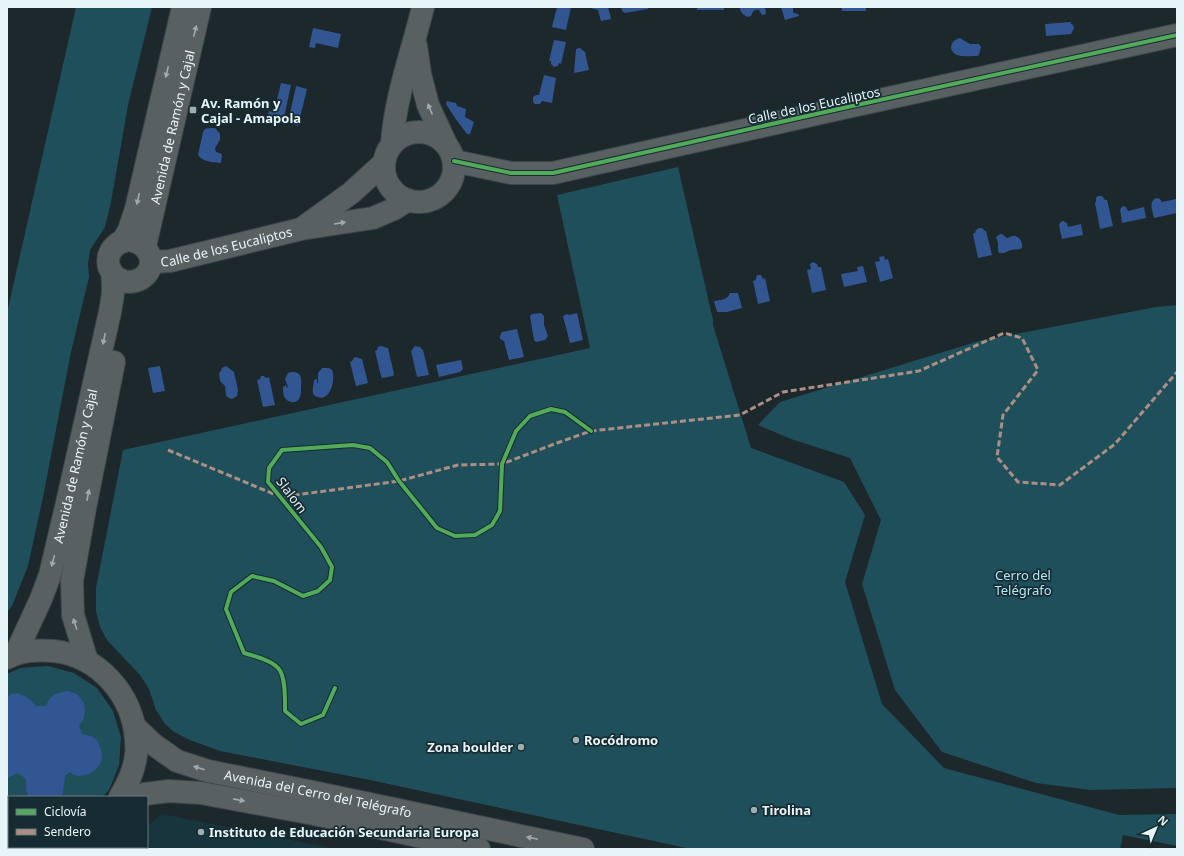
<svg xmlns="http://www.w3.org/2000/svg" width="1184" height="856" viewBox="0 0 1184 856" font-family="'Noto Sans',sans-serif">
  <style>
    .built { fill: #18343c }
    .green { fill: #204f5c }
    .water { fill: #325692 }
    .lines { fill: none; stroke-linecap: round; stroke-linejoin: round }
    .minor-casing { stroke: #3d4649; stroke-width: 24 }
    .minor { stroke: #586062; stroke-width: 22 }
    .quiet { stroke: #ac8f84; stroke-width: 3; stroke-dasharray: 6 3; stroke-linecap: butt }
    .cycleway-casing { stroke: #162b32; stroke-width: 6 }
    .cycleway { stroke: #51ab58; stroke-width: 4 }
    .oneway { fill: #a0aaad }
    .poi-dot { fill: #a0adb1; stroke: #162b32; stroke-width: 1.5 }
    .labels { text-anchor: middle; stroke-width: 3.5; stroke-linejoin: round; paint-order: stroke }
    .poi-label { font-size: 13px; font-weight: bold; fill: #e7f4f8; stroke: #162b32; text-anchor: start }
    .street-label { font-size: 13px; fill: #e7f4f8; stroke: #162b32 }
    .park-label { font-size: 13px; fill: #b2e5f6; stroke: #162b32 }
  </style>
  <rect width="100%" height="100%" fill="#1c282c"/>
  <path class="built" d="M162,814L287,839L335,849H116L119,847H147V826Z"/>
  <g class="green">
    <path d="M76,7H152L128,105L111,202L105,227L90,250L88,264L89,277L71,352L43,497L28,566L12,606L7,612V313Z"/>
    <path d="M678,167L713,320V325L751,448L844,482L865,515L845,582L882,704L944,768L1119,815L1177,814V846L1123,835L1120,849H691L370,780L220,751L190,740L174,732L165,724L156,710L149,689L140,675L107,640L100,627L96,611V588L123,450L590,348L557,195Z"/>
    <path d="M1177,305V788L1091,790L1036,783L942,752L895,690L862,584L881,520L850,458L791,439L758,425L780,402L979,341L1156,307Z"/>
    <path d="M48,666L74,673L97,688L113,711L121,737L119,765L109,790L102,797H9V819L7,818V674L20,668Z"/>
  </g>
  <g class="water">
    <path d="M557,7H571L566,30L552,27Z"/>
    <path d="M587,7H608L611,19L601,21L598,10Z"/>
    <path d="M621,7H648V9L625,13L622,11Z"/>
    <rect x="697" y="7" width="27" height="3"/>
    <path d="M740,7H765L766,14L762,15L759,10C754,9 753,11 751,16L748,17C743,15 740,12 740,7Z"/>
    <path d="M781,7H793V12L794,13L798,14L799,16L785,20Z"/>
    <rect x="842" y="7" width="24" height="4"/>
    <path d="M1071,22V24L1073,25L1074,28L1071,34L1046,36L1045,24Z"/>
    <path d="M313,28L341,34L338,48L316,43L315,48L309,47Z"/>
    <path d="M960,38L970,44H979L981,47L979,55L977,56C971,56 962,57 957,55C947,50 951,40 960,38Z"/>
    <path d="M554,40L566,42L561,64L559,63L558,66L554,67L551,64V61H549Z"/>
    <path d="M580,48L585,52L589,70L574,73L576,49Z"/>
    <path d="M544,75L556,78L552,103L542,101L540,104H535L533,102V97L536,95H539Z"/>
    <path d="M281,83L291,85L283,122L267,119L269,111L274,112Z"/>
    <path d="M296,86L307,89L298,126L288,123Z"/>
    <path d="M447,101L456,103L457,106L466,109L465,117L474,122L470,134H467L455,118L446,104Z"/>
    <path d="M210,128H215L220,134V140L215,148L216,152L222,154L221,163C213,162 202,162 198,155L203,132L205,129Z"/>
    <path d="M1098,196H1102L1105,200H1107L1113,226L1100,229L1095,203L1096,202V198Z"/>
    <path d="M1156,198L1160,199L1162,202L1176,199L1177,213L1154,218C1153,211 1148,202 1156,198Z"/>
    <path d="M1123,206L1126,207L1128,211L1144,207L1146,218L1122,223L1120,209Z"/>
    <path d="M1063,221L1067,223L1068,227L1081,224L1083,235L1062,239L1059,225L1061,222Z"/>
    <path d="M979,228H982L985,231H986L992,255L978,258L973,234L975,233L976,230Z"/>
    <path d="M1000,234H1002L1007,238C1009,238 1011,236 1013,236C1019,235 1023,243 1022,248C1018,250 1017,249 1012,250C1007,250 1007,254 999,253L998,250V243L996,237Z"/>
    <path d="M884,256L885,260L888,259L893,278L880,282L875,262L880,261L879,257Z"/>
    <path d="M813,262L817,264L818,267H821L826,290L812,293L807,270L811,269L810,264Z"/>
    <path d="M863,266L867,282L844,287L841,274L858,271L857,267Z"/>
    <path d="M757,275H761L763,279L765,278L770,301L758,304L753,281L756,280V278Z"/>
    <path d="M730,293H738L742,308L727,312H717L714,301C720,300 728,300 730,293Z"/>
    <path d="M541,313L544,316V325L548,336L545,340L536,342L534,340L530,316L532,314Z"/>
    <path d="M577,313L583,340L570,343L563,316L567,314L569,315Z"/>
    <path d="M517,329L524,357L509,360L504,341L500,339V336L502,332Z"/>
    <path d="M380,346L385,347L386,348H388L394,374L393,376L382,378L381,376L375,351L377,350L378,347Z"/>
    <path d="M415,346L420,347L423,350L429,375L417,377L411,351Z"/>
    <path d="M355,357L362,359L368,383L356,386L350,362L352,361L354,358Z"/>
    <path d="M461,360L463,369L460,372L439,377L436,365Z"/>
    <path d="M160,366L165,391L153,393L148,368Z"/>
    <path d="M226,366L234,372L238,390L237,396L232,399L227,397L226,395L225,386L220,381L219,373L221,371L222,368Z"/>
    <path d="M322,368H329L332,370C336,379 330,402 318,397C315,396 314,396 313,393C312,389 314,384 314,380L317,379V383H318V373Z"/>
    <path d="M291,372C301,371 302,378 301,387C301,391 301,396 299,399C295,405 286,402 284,396C283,393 283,390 283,387L286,385L287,388L288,387L285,379L288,373Z"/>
    <path d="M261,376H264L266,378L269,377L275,405L263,407L257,380L260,379Z"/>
    <path d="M68,691L77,694L84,703L85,712L83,720L79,725L82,734L91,736L97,740C100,745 102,752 102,758C101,769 85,779 75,775C73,775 71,773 70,772L65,776L63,793L60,797H29L26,790V779L18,773L7,778V697C17,688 30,698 36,706H46C51,694 56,693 68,691Z"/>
  </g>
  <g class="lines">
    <defs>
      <g id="minor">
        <path d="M416,46L420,74L428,105L446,144"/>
        <circle cx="419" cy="167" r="35"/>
        <path d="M392,144C395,98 412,52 423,7"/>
        <path d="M454,161L511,173H553L834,110L1177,35"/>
        <path d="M304,227L351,193L384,163"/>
        <path d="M122,242L129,230L136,209L183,7"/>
        <path id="s1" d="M145,246L200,7"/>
        <path id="s2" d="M151,262L170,261L301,229L373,218L394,209L408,200"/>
        <path id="s3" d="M16,653L41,599L50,575L67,503L110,312C111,305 113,298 113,291C113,286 113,278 112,273C111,271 110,269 109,267C107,260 109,252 114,247C130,229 160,251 148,272C142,281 129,285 119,279C116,278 114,275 112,273"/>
        <path d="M7,658C22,650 38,650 54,651C99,656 133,695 136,740C136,744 137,750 136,755C134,771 128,783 120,797"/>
        <path d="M87,661L73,615L72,581L85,508L114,362"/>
        <path id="s4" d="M135,727L153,744L177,761L208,771L318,793L583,849"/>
        <path d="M132,797L145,794L169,791L201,793L314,814L479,849"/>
        <path d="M7,830L9,831"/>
        <path d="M54,849L55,847"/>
      </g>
    </defs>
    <use href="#minor" class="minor-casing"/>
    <use href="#minor" class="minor"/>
    <path class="quiet" d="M168,450L281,497L399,481L458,465L502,464L557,443L591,431L740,415L783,392L919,371L1004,333L1022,338L1038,370L1003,415L997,457L1018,482L1060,485L1115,444L1177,372"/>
    <defs>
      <g id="cycleway">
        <path d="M454,161L511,173H553L834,110L1177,35"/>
        <path d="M335,688L323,715L301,724L285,711C285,700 286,676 278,668C271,660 254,656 244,653L226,609L231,592L252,576L274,581L303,596L318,591L330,580L332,567L321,547L268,482L269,468L282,450L353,445L370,448L387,462L399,481L437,528L455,536L475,535L492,525L500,511L502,464L516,431L530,416L551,409L565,412L591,431"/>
      </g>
    </defs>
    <use href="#cycleway" class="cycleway-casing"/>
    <use href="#cycleway" class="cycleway"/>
  </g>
  <defs><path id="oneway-solid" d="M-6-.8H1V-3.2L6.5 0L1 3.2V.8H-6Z"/></defs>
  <g class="oneway">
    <use href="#oneway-solid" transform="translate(195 31) rotate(-77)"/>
    <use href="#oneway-solid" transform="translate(167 72) rotate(103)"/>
    <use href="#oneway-solid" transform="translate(430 109) rotate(-113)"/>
    <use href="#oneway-solid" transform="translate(138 199) rotate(103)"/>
    <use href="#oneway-solid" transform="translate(340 223) rotate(-9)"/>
    <use href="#oneway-solid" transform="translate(104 339) rotate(102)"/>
    <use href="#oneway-solid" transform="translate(88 495) rotate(-79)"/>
    <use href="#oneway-solid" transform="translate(53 561) rotate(104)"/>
    <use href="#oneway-solid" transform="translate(75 624) rotate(-108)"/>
    <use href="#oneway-solid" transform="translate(199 768) rotate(-163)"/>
    <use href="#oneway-solid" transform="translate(239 800) rotate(11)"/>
    <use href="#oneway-solid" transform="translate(532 838) rotate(-168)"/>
  </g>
  <g class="poi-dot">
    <rect x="189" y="106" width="8" height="8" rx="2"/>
    <circle cx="576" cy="740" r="4"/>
    <circle cx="521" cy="747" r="4"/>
    <circle cx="754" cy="810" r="4"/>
    <circle cx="201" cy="832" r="4"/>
  </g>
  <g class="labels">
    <g class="poi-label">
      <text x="201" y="108">Av. Ramón y<tspan x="201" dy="15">Cajal - Amapola</tspan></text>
      <text x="584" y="745">Rocódromo</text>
      <text x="513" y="752" text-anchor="end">Zona boulder</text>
      <text x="762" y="815">Tirolina</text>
      <text x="209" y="837">Instituto de Educación Secundaria Europa</text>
    </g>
    <g class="street-label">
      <text transform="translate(814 105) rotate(-12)" y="5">Calle de los Eucaliptos</text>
      <text dy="5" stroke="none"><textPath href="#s1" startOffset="122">Avenida de Ramón y Cajal</textPath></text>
      <text dy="5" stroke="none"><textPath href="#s2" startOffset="77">Calle de los Eucaliptos</textPath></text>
      <text dy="5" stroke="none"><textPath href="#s3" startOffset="197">Avenida de Ramón y Cajal</textPath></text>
      <text transform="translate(292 495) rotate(53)" y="5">Slalom</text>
      <text dy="5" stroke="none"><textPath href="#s4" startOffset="199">Avenida del Cerro del Telégrafo</textPath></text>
    </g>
    <g class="park-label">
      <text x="1023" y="580">Cerro del<tspan x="1023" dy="15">Telégrafo</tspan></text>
    </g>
  </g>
  <rect width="1184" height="856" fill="none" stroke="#e7f4f8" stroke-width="16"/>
  <rect x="8" y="796" width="140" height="52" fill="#162b32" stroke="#6a7b81"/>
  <rect x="16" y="809" width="20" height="6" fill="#51ab58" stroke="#6a7b81"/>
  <text x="44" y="816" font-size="12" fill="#e7f4f8">Ciclovía</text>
  <rect x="16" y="829" width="20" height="6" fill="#ac8f84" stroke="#6a7b81"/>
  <text x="44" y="836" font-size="12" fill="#e7f4f8">Sendero</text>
  <g transform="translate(1156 828) rotate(44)" stroke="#162b32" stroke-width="3" paint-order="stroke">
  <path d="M0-3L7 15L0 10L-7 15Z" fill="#e7f4f8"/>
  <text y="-6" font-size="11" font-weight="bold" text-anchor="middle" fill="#e7f4f8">N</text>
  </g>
</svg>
